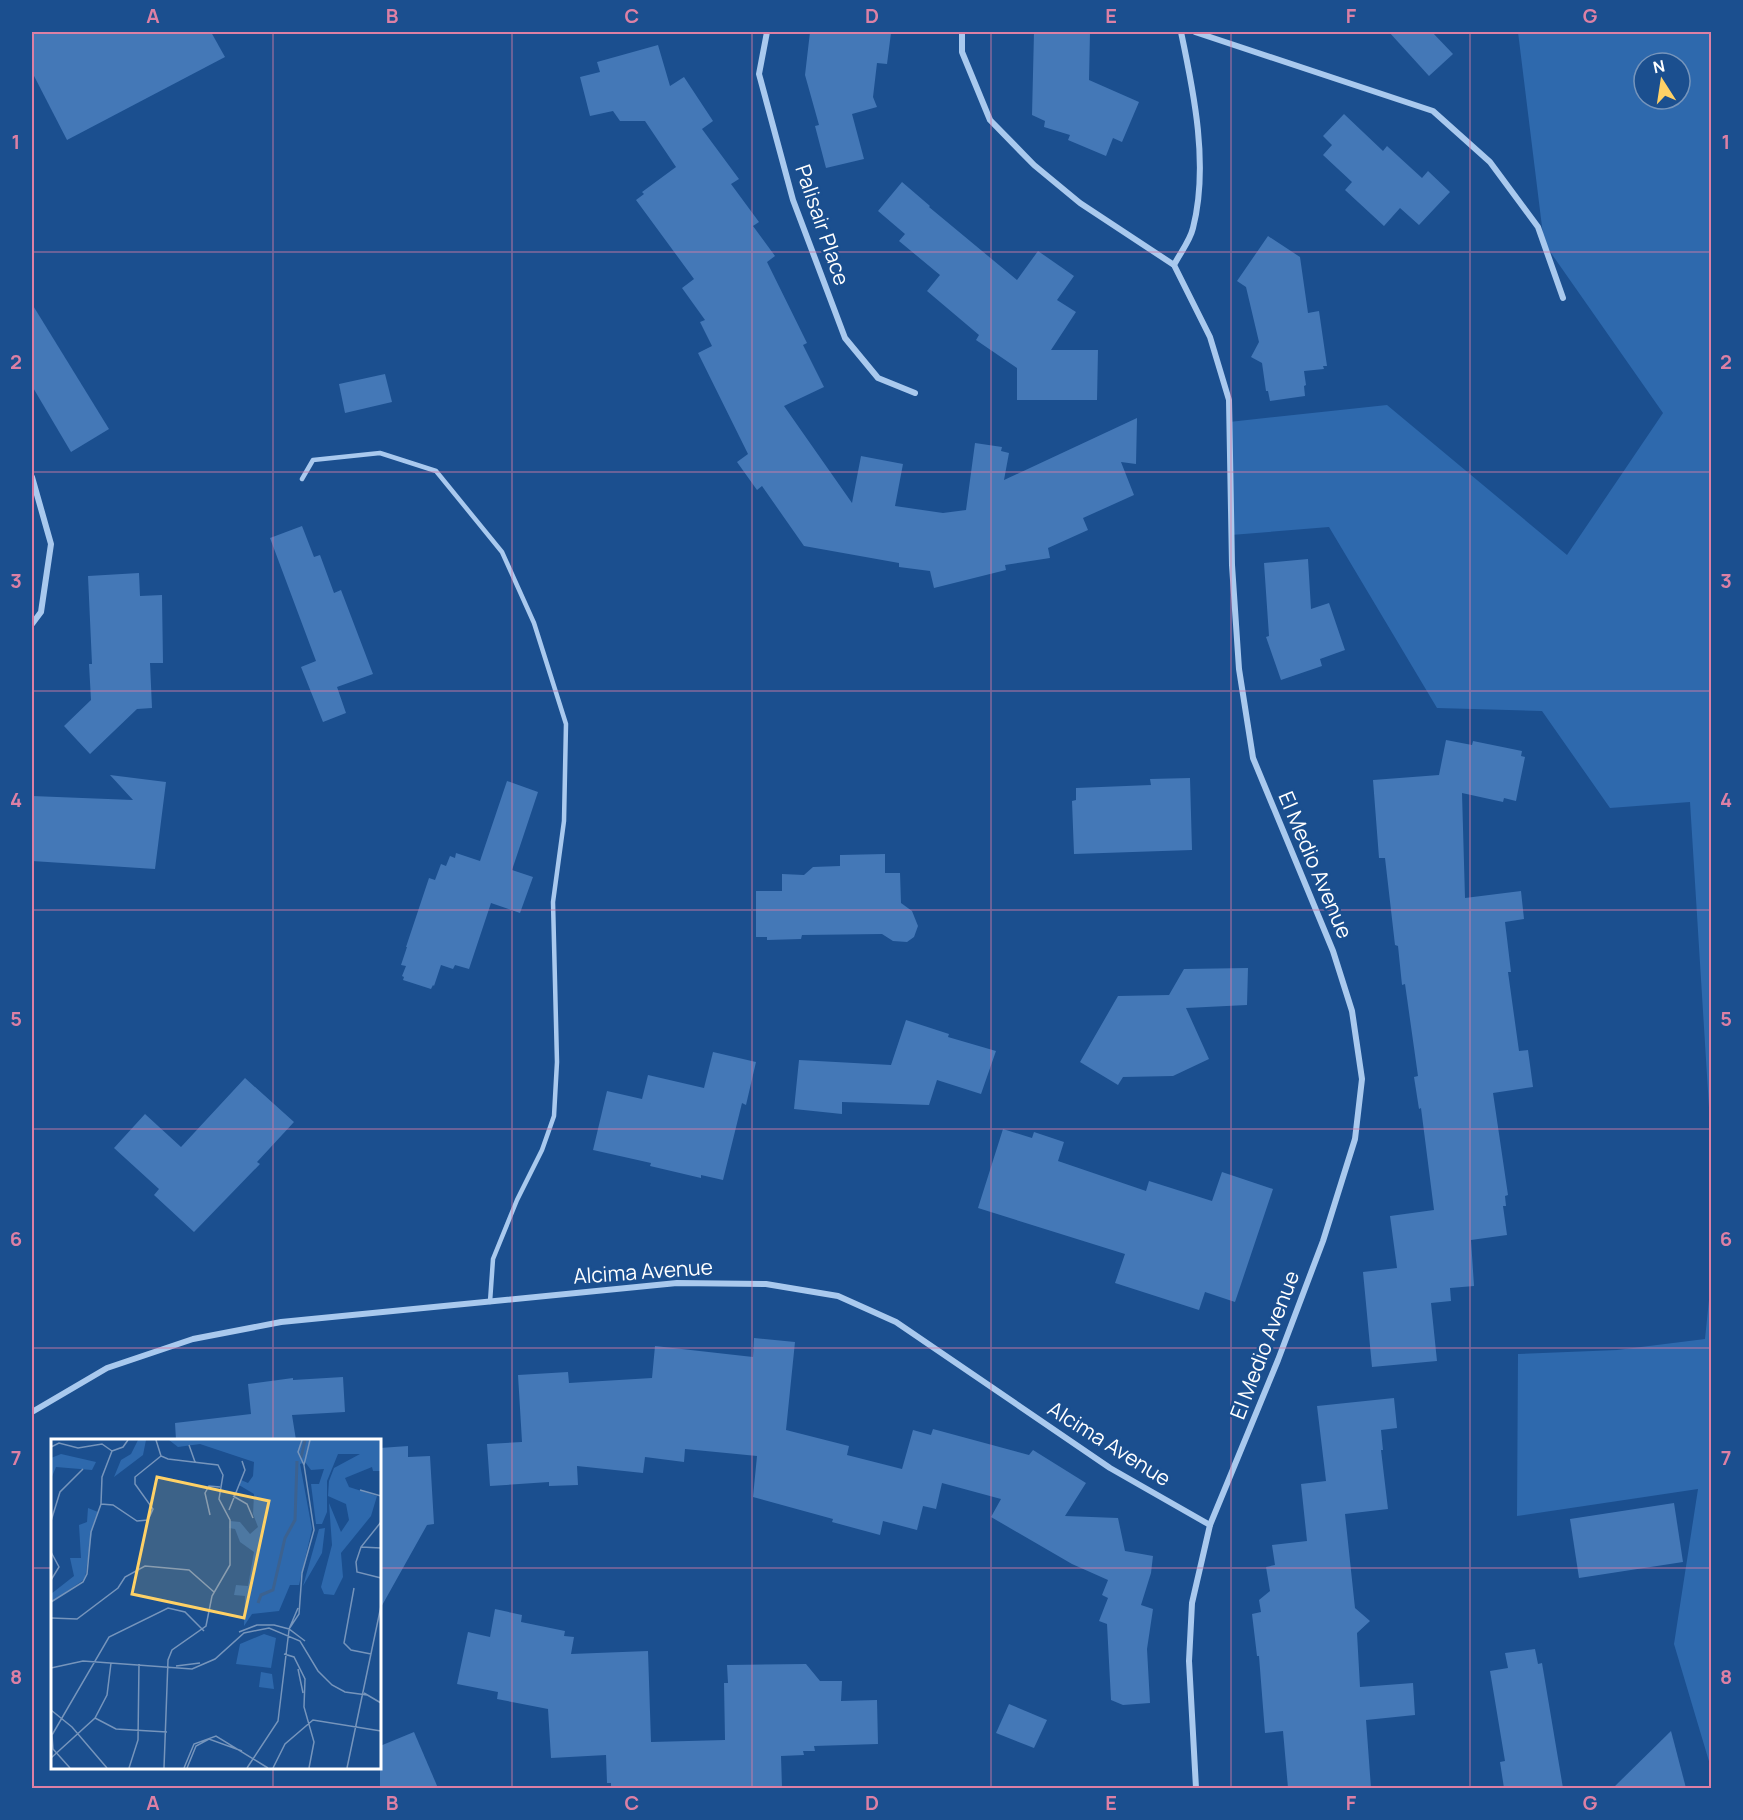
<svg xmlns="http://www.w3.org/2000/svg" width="1743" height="1820" viewBox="0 0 1743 1820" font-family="Manrope,sans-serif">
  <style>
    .green { fill: #2e69ad; fill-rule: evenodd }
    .building { fill: #4478b7 }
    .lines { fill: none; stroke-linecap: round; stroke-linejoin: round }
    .lane { stroke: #a9c9ee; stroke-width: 4.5 }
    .street { stroke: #a9c9ee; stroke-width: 6 }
    .grid { fill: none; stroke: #dd80a5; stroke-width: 1.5; stroke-opacity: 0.55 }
    .labels { text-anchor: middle; stroke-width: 5; stroke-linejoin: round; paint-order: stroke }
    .street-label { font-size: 21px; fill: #fff; stroke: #1b4f8f }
    .inset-river { fill: none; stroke: #3c6290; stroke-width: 3 }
    .inset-road { fill: none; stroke: #7695bc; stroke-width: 1.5 }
    .view { fill: #ffd166; fill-opacity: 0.15; stroke: #ffd166; stroke-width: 3 }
    .inset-edge { fill: none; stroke: #fff; stroke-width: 3 }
    .neatline { fill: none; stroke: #dd80a5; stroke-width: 2 }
    .grid-label { font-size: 20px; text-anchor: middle; font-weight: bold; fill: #dd80a5 }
  </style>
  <rect width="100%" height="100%" fill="#1b4f8f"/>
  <g class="green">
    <path d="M1518,32H1711V1140L1690,802L1610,808L1542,711L1437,708L1329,527L1231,535L1229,422L1387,405L1567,555L1663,413L1544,243ZM1644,63H1680V99H1644Z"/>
    <path d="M1711,1280L1712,1768H1711L1674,1644L1698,1489L1517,1516L1518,1354L1617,1350L1705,1339Z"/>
  </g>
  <g class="building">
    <path d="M32,32H211L225,57L67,140L32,72Z"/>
    <path d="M810,32L891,33L887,64L877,63L873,97L877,107L852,114L864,159L826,168L815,126L819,125L805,75Z"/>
    <path d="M1034,32H1090L1089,80L1139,102L1122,142L1113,138L1106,156L1068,140L1070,135L1044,127L1045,121L1032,115Z"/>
    <path d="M1389,32H1432L1453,54L1429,76Z"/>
    <path d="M658,45L670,86L684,77L713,121L702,129L739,179L731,184L759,222L753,226L775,256L767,262L807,343L803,345L824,387L784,406L852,503L861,456L903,464L895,506L943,513L966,510L975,443L1002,447L1001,451L1009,453L1004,480L1137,418L1136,464L1121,462L1134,495L1083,518L1088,530L1048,548L1050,558L1005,565L1006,570L934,588L930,571L899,567V563L804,546L762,486L757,490L737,462L748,454L698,353L712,346L700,322L705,320L682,288L694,279L636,200L644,194L642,192L676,167L645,121H620L613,111L590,116L580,77L600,72L597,62Z"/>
    <path d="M1344,114L1383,151L1387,146L1422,178L1428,171L1450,192L1419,225L1400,208L1384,226L1345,190L1352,182L1323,155L1332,145L1323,136Z"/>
    <path d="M902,182L930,206L929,207L1017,280L1038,251L1074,276L1057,300L1076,312L1051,350H1098L1097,400H1017V368L976,340L979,335L927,291L940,275L899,241L905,234L878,211Z"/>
    <path d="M1268,236L1300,257L1308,313L1319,311L1327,366H1323L1324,369L1304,371L1306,385L1304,386L1305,396L1270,401L1268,391H1266L1262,363L1251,357L1259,342L1246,287L1237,281Z"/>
    <path d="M32,304L109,429L71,452L32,386Z"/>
    <path d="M385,374L392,402L345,413L339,384Z"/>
    <path d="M302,526L314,557L320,555L334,593L341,590L373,674L337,687L346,713L323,722L301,667L316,661L270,538Z"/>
    <path d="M1308,559L1311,609L1329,603L1345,650L1320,659L1322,666L1281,680L1266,637L1269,636L1264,563Z"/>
    <path d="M139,573L140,596L162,595L163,663H150L152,708L137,709L90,754L64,726L91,700L89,664H92L88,576Z"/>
    <path d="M1446,740L1472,745L1473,741L1522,751L1521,756L1525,757L1516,801L1504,798L1503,802L1462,793L1465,898L1521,891L1524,919L1505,922L1511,972H1508L1519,1051L1528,1050L1533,1087L1493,1093L1508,1195L1505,1196L1506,1206H1503L1507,1235L1471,1240L1474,1286L1450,1288L1451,1301L1431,1303L1437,1361L1372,1367L1363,1272L1397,1268L1390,1216L1434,1210L1421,1108L1419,1109L1414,1077L1418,1076L1405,984L1402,985L1398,946L1395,945L1385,858H1379L1373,780L1439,775Z"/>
    <path d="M110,775L166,782L155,869L32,861V796L133,800Z"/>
    <path d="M1190,778L1192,850L1074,854L1072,801L1076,800V788L1151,785L1150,779Z"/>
    <path d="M507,781L538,792L512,870L533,877L520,913L491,903L469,969L455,965L453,969L441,965L434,986L433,985L431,989L403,980L404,977L402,976L406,966L401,965L407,947H406L429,878L435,880L441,864L446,866L450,856L455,858L456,853L480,861Z"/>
    <path d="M885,854V873H900L901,903L912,911L918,926L914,937L907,942L893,941L882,934L802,935L801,939L767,940V937H756V891H782V874L804,875L813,867L840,866V855Z"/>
    <path d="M1248,968L1247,1005L1186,1008L1209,1059L1173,1076L1123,1077L1118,1085L1080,1062L1118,996L1169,995L1184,969Z"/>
    <path d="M906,1020L949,1034L948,1037L996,1051L981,1094L937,1080L929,1105L842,1102V1114L794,1109L799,1060L891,1065Z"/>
    <path d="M713,1052L756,1062L746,1105L742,1103L723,1180L701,1175V1178L650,1166L651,1163L593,1150L607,1091L642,1099L648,1075L704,1088Z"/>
    <path d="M245,1078L294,1122L257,1162L260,1164L194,1232L154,1195L159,1189L114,1148L145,1114L181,1147Z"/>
    <path d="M1003,1129L1032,1138L1034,1132L1064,1142L1058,1161L1146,1191L1149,1181L1212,1201L1222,1172L1273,1189L1235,1302L1205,1292L1199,1310L1115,1283L1125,1254L978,1208Z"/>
    <path d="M754,1338L795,1342L786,1430L849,1446L847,1455L902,1469L913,1430L931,1435L933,1429L1029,1455L1033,1450L1086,1483L1065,1516L1118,1518L1125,1551L1153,1556L1151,1573L1141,1605L1153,1609L1147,1649L1150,1703L1123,1705L1111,1700L1107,1624L1099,1621L1108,1598L1102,1595L1108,1580L1072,1564L991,1517L1001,1499L942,1483L936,1509L923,1506L917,1530L883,1521L880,1535L832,1522L833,1519L753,1497L757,1456L685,1449L684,1462L645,1457L643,1473L577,1466L578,1485L549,1486V1482L490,1486L487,1444L522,1442L518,1375L568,1372L569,1383L652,1378L655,1346L753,1357Z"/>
    <path d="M343,1377L345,1412L292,1415L296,1440H176L175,1423L251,1414L248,1384L293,1378V1380Z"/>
    <path d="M1394,1398L1397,1428L1381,1430L1383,1450H1381L1388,1509L1345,1514L1355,1608L1370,1621L1357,1633L1360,1687L1413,1683L1415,1715L1366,1720L1371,1788H1288L1283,1731L1265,1733L1259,1656H1257L1252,1614L1261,1612L1259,1600L1270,1591L1266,1567L1275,1565L1272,1545L1307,1541L1301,1484L1326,1481L1317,1406Z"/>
    <path d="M408,1446V1457L430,1456L434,1524L427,1525L380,1609V1448Z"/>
    <path d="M1674,1503L1683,1562L1579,1578L1570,1519Z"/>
    <path d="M495,1609L522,1615L521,1622L565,1631L564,1636L574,1637L571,1654L648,1651L651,1742L725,1740L724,1683H728L727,1665L806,1664L820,1681H842L841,1701L877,1700L878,1744L814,1746L815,1751H803L804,1755L781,1756L782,1788H611V1783H607L606,1755L551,1758L548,1709L497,1699L498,1692L457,1684L468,1632L490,1637Z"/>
    <path d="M1535,1649L1538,1664L1542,1663L1563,1788H1504L1500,1762L1505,1761L1490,1671L1508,1668L1505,1653Z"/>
    <path d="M1009,1704L1047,1720L1034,1748L996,1733Z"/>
    <path d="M1671,1731L1686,1788H1613Z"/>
    <path d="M414,1732L438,1788H380V1746Z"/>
  </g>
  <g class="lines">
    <path class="lane" d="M302,479L313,460L380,453L436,471L502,552L534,623L566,724L564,821L553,902L557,1062L554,1116L542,1150L517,1200L493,1259L490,1302"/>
    <g class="street">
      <path d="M767,32L759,74L793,200L845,338L878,378L915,393"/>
      <path d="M962,32V52L990,120L1034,165L1080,203L1174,265L1210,337L1229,400L1232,565L1239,669L1253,758L1333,951L1352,1011L1362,1079L1355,1139L1323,1241L1278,1360L1210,1525L1192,1603L1189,1661L1196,1788"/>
      <path d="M1195,32L1433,111L1490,162L1538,227L1563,298"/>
      <path d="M1174,265C1180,253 1190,241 1193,228C1209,166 1194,93 1181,32"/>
      <path d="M32,477L51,544L41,612L32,624"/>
      <path d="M32,1412L107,1368L193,1339L281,1322L677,1283L766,1284L838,1296L896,1322L1110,1468L1210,1525"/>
    </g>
  </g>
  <path class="grid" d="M273,32V1440M512,32V1788M752,32V1788M991,32V1788M1231,32V1788M1470,32V1788M32,252H1712M32,472H1712M32,691H1712M32,910H1712M32,1129H1712M32,1348H1712M32,1568H52M380,1568H1712M273,1768V1788"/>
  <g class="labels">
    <g class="street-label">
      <text transform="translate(822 225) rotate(71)" y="7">Palisair Place</text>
      <text transform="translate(1315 865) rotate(67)" y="7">El Medio Avenue</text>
      <text transform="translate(643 1272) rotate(-4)" y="7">Alcima Avenue</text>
      <text transform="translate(1265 1345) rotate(-69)" y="7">El Medio Avenue</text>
      <text transform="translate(1109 1444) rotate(32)" y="7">Alcima Avenue</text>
    </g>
  </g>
  <g transform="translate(51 1439)">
    <rect width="330" height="330" fill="#1b4f8f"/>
    <path d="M87,1H95L92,16L63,38L70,21L80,15ZM118,1H330V32H322L321,28L294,39L298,48L326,57L320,77L290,114L292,138L283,156L273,155L270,148L281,106L278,64L290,93L298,81L295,65L277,57L278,42L283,29L309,15H287L276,42V73L271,85H265L260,45H268L273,30L260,31L254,23L249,25L261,90L248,146H239L228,172L201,175L193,187L194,157L183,156L185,146L197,147L203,113L189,103L184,90L178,89L179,82L189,83L199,95L207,88L202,75L203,55L188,46L190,41L197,44L202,37L203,23L149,5L127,8ZM10,15L45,23L41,31L5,28L0,40V19ZM37,69L47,73L42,86L34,140L0,163V155L23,137L19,119H30L28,86L36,83ZM274,89L271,114L252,147L268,90ZM213,195L225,199L220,229L185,225L189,205ZM210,233L221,235L223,250L208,248Z" fill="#2e69ad"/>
    <path class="inset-river" d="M250,19L254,1M207,164L210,156L222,151L234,99L244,81L246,22"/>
    <path class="inset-road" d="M105,1L110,17L117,20L167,26L172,36L168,60L179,81V126L161,157L155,187L121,211L117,221L113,329M251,1L247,13L253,26L259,1M138,6L144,23M0,8L8,4L27,9L51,5L61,12M61,12L72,8L77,1M309,51L330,57M182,57L196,65L202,79M50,65L62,66L86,82L97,81L102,70L84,45V38L110,17M178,71L194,31L191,22M159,76L154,54L158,47L169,48M0,82L9,53L32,30M330,83L310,108L305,123L306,133L330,139M310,108L330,109M0,113L8,128L0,141M303,149L293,204L300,211L320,215M0,163L32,143L36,135L40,93L50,65L51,38L61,12M0,179L26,180L67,149L74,138L94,127L138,131L163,153M238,190L248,175L251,134L263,91L253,26M238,190L247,169M188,193L206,186H223L238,190L254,202M233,215L243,218L254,240L253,268L263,303L258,329M125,227L149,224M0,229L32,222L141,230L164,220L193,194L218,189L249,202L267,232L281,246L294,253L316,256M247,230L252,254M313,254L330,264M0,271L21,288L56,329M44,279L65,290L116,293M0,319L44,279L56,256L60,224M19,329L2,310L1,296L58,198L117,169L134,173L153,192M78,329L87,301L88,225M133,329L143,305L165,297L217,329M136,329L145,307L158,300L191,312M196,329L227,282L238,191M222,329L234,305L262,281L330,292M296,329L330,167"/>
    <path class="view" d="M106,38L218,62L193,179L81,155Z"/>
    <rect width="330" height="330" class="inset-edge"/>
  </g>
  <rect width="1743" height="1820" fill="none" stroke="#1b4f8f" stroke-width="66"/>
  <g transform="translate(1662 81) rotate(348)"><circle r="28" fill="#1b4f8f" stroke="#7695bc" stroke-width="1.5"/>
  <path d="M0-4.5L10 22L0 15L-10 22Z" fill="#ffd166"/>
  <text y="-9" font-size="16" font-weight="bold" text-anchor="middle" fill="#ffffff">N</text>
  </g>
  <rect x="33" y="33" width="1677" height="1754" class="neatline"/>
  <g class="grid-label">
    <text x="153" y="23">A</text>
    <text x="392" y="23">B</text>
    <text x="632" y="23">C</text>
    <text x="872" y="23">D</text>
    <text x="1111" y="23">E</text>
    <text x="1351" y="23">F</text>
    <text x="1590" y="23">G</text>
    <text x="16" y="149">1</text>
    <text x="1726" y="149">1</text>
    <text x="16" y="369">2</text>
    <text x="1726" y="369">2</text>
    <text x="16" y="588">3</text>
    <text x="1726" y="588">3</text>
    <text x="16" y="807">4</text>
    <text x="1726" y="807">4</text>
    <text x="16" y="1026">5</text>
    <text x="1726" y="1026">5</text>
    <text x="16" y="1246">6</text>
    <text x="1726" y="1246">6</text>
    <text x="16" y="1465">7</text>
    <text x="1726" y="1465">7</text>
    <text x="16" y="1684">8</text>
    <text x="1726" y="1684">8</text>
    <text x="153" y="1810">A</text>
    <text x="392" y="1810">B</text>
    <text x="632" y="1810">C</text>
    <text x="872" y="1810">D</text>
    <text x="1111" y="1810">E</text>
    <text x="1351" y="1810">F</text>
    <text x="1590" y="1810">G</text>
  </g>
</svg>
